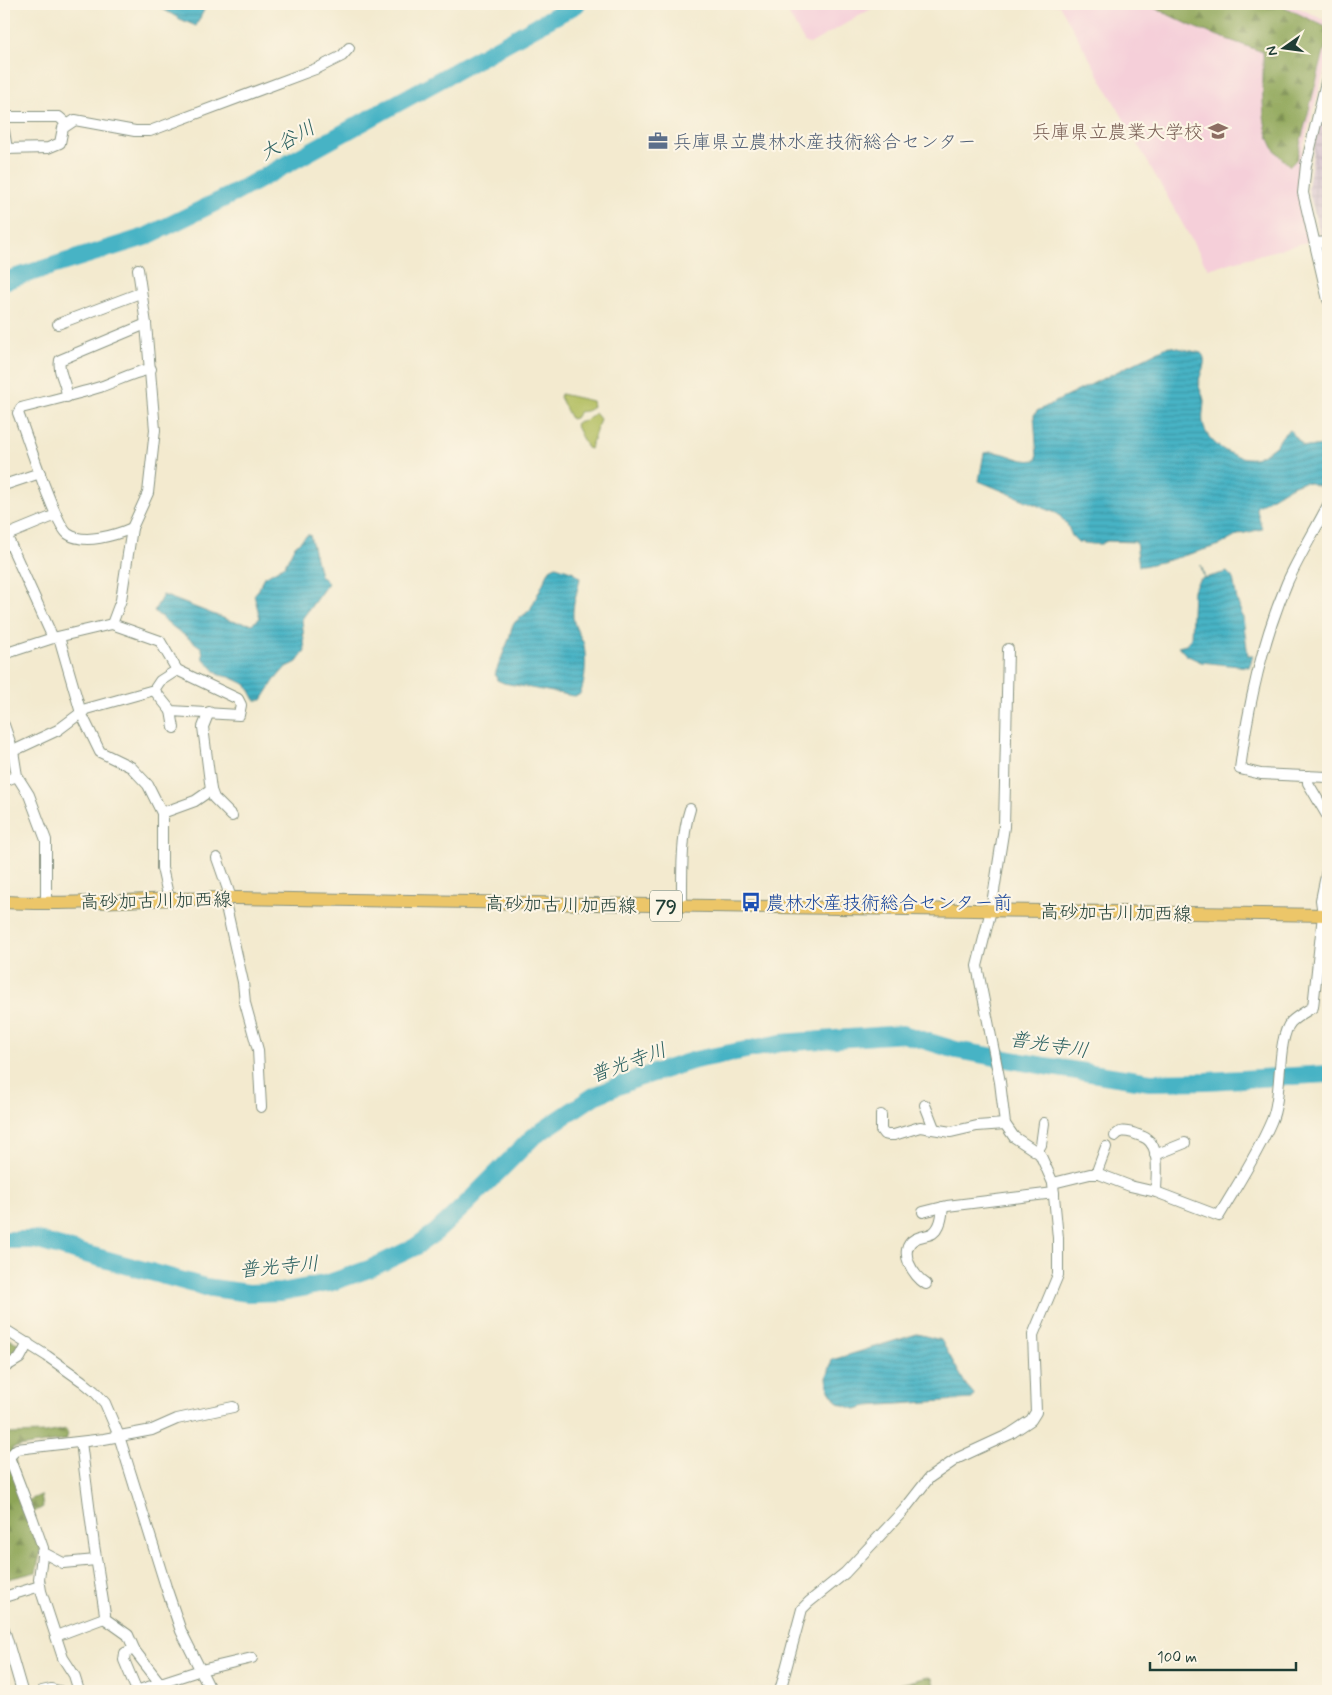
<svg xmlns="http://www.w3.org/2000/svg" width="1332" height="1695" viewBox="0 0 1332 1695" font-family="Mynerve,'Klee One',sans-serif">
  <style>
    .built { fill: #f5cfd9 }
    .industrial { fill: url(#industrial-grid) }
    .green { fill: #b2be60; stroke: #687e4a }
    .forest { fill: url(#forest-firs); stroke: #567145 }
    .water { fill: url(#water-rules); stroke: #33787c }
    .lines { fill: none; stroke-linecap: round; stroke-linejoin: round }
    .river { stroke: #47b3c5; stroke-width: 18 }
    .minor-casing { stroke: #899482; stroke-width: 12 }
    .major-casing { stroke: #899482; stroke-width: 14 }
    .minor { stroke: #fff; stroke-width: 10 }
    .major { stroke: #ecc669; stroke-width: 12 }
    .labels { text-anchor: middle; stroke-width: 4.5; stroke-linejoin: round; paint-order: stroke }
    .shield { fill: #fcf5e5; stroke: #617469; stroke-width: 1 }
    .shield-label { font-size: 18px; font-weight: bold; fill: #1f3d34 }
    .education-label { font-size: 19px; fill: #785e54; stroke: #fcf5e5; text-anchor: end }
    .service-label { font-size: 19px; fill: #4e5e75; stroke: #fcf5e5; text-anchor: start }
    .street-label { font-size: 19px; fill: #1f3d34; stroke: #fcf5e5 }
    .transit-label { font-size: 19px; fill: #164399; stroke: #fcf5e5; text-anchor: start }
    .water-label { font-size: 20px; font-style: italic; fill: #2b6060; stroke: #fcf5e5 }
  </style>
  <defs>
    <pattern id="industrial-grid" width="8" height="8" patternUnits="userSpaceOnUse" patternTransform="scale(1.25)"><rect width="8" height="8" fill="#d1bdcb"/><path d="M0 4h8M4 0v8" fill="none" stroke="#b3a3af"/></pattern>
    <pattern id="forest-firs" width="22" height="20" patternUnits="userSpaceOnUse" patternTransform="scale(1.25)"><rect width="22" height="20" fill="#8da556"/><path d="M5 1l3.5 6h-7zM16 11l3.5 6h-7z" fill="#738848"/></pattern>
    <pattern id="water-rules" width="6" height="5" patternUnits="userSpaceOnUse" patternTransform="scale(1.25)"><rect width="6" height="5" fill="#47b3c5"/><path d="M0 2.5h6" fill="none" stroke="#3b93a1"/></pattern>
  </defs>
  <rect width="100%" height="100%" fill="#fcf5e5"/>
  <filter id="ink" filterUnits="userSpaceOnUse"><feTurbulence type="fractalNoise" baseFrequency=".02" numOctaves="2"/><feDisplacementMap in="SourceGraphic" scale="10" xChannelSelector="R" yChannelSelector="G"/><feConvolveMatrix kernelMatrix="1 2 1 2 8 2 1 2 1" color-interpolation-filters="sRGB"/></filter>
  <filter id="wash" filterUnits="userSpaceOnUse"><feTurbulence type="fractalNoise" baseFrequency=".0096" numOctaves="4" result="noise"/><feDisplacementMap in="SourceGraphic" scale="20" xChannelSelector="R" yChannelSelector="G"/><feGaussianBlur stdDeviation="1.12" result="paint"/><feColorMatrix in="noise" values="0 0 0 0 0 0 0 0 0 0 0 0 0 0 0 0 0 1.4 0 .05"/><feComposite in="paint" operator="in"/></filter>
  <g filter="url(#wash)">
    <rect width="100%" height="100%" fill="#f3eacf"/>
    <g class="built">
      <path d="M783,4H900L878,5L810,44L805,43Z"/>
      <path d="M1051,4H1291L1328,22V58L1303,147L1297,190L1310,241L1208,269L1060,6Z"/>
    </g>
    <path class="industrial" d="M1328,79V236L1320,234L1308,188L1315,142Z"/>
    <g class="green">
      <path d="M561,394L592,401L593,406C589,412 584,411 579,412L575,418L571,419L560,397Z"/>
      <path d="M595,413L600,419L590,449L587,448L575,424L579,421H584Z"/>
    </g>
    <g class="forest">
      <path d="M1146,4H1278L1328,28V37L1301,140L1297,159L1290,166C1285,161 1280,157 1276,152C1258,127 1264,82 1263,52L1196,28Z"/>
      <path d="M4,1339H9L22,1345L19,1358L4,1365Z"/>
      <path d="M66,1429L68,1434L66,1440L12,1448L25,1502L41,1495L43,1507L29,1515L41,1550L36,1572L4,1580V1431L5,1434L46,1433Z"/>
      <path d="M928,1677L932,1678L936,1691H872Z"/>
    </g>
    <g class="water">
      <path d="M154,4H207L196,26L180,19Z"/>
      <path d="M1169,346L1201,353C1209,361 1200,372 1199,382C1198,388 1203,394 1204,400C1204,409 1201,418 1204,427C1209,445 1236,460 1254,458C1260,457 1273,449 1277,444C1281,438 1283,433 1290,430L1303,446L1309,447L1328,444V487C1320,489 1314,483 1306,482C1293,482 1267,501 1256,507L1262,529L1240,534L1220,545L1169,560L1143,566H1139L1136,542L1107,541L1101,544H1093L1078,542L1072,536L1067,524L1058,514L979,481L984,453C1004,448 1018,464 1036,460L1037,457L1034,415L1037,411Z"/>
      <path d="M307,535H310L320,575L328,583L302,619L305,651L297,662L285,668L274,681L262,700H255L247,685L230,677L219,675L203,658L202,648L173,627L154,611L163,595L231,621L252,624L260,618L254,595L259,589L263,578L285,565L294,547Z"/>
      <path d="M1201,565L1205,578L1227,572L1233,578L1237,600L1243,618L1248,656H1253L1249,667L1201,662L1186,655L1178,646L1186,644L1191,638L1193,590L1199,580L1204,578Z"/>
      <path d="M556,566L574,572L580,578C578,591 572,603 573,617C574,627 579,633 583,642C587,652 586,686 579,695L574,696L504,683L497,680L495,674L509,639L512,627L515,622L530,610L550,569Z"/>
      <path d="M917,1334L941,1340L966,1385L974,1394L972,1399L868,1406L855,1409L838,1403L829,1390L827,1378L832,1360Z"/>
    </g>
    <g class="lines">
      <g class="river">
        <path d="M4,281L145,237L233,194L577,4"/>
        <path d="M4,1240H35L205,1287L248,1293L281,1292L329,1283L369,1269L415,1247L436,1232L467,1203L533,1137L594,1096L638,1078L695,1060L781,1043L903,1034L956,1050L1045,1066L1150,1082L1207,1081L1328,1074"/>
      </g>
    </g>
  </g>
  <g filter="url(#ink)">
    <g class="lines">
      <defs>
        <g id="minor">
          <path d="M1328,74L1306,165L1303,193L1328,300"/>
          <path d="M4,117H59L67,124"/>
          <path d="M4,131L7,149"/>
          <path d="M4,149L48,148L60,143L63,128L75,120L135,131H150L318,68L342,56L349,48"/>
          <path d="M1315,243L1328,242"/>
          <path d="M58,324L140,293"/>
          <path d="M67,397C67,383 57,372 60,360L146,324"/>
          <path d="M4,485L40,473"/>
          <path d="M1328,505C1315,531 1299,556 1287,583C1262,642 1248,706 1240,769L1261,774L1328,777"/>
          <path d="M132,528C116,535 84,545 68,534C55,525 26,433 18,413L21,408C48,401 74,395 100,387C117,381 133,372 151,369"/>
          <path d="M4,530L53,638"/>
          <path d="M7,535L56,515"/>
          <path d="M112,624L121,600L132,528L148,493L155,430L146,324L138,269"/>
          <path d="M59,637L81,713L100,752L131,767L148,785L162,813V868L169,899"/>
          <path d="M4,654L53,638L112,624L160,641L177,670L238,699L241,705L239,715L171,711L154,690"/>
          <path d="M171,711L174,728"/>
          <path d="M209,712L203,727L211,790L214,798L232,816"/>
          <path d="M4,725L13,751L17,776L29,795L46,840V903"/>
          <path d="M13,751L58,730L86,709L154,690L160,681L177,670"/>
          <path d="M1308,776V783L1328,817"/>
          <path d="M4,781L17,776"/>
          <path d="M162,813L195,801L211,790"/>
          <path d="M217,858L231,898"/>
          <path d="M224,898L243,982L245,1003L258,1050L261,1107"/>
          <path d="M682,906C682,877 681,836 690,809"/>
          <path d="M925,1105L934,1128"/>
          <path d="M881,1115V1130L884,1134L888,1135H894L920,1127L951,1132L977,1126L1005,1124"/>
          <path d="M1115,1136C1120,1130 1125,1131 1133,1133C1137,1135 1143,1136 1147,1139C1161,1149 1156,1177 1156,1192"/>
          <path d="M1037,1151L1041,1145L1044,1123"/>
          <path d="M1155,1155L1185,1143"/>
          <path d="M1096,1174L1106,1147"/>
          <path d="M1053,1183L1090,1174H1099L1130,1186L1156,1192L1219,1216C1237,1185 1257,1155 1271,1122C1283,1097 1276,1039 1291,1022C1297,1016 1307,1011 1313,1007L1323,915L1321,900L1328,866"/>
          <path d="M923,1212L947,1206L1054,1193"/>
          <path d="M926,1284C914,1277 896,1250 915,1239C920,1236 928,1236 933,1233C941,1227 942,1216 943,1207"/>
          <path d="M4,1329L47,1356L82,1381L94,1391L105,1403L119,1436L166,1587L181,1631L211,1691"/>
          <path d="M5,1367L20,1358L28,1343"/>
          <path d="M42,1552L63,1563L96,1560"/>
          <path d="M4,1597L40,1586"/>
          <path d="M104,1618L128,1635L135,1651L166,1691"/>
          <path d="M4,1629L22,1691"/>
          <path d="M56,1636L104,1618L105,1614L94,1545L81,1442"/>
          <path d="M134,1649L125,1653L124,1660L137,1691"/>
          <path d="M42,1691L51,1689L60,1691"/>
          <path d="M79,1691L74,1675L63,1658L41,1591L39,1579L43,1548L32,1517L9,1457L17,1449L104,1439L152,1430L177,1419L233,1407"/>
          <path d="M136,1691L201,1670L252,1658"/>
          <path d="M780,1691L802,1609L809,1602L845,1573L904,1510L929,1478L958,1458L1010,1434L1031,1420L1036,1412L1033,1335L1058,1275V1238L1054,1196L1053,1183L1040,1154L1014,1137L1005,1124L1000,1082L977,966L991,910L1004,827L1008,649"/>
        </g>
        <path id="major" d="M4,902C81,906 159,897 237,898C601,906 964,909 1328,915"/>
      </defs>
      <use href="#minor" class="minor-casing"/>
      <use href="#major" class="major-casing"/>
      <use href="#minor" class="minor"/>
      <use href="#major" class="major"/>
    </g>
  </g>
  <defs>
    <symbol id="university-bare" viewBox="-9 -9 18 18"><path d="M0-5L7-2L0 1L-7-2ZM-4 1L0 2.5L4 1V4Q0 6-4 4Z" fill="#8d6e63" stroke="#fcf5e5" stroke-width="2.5" paint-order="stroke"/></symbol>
    <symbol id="office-bare" viewBox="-9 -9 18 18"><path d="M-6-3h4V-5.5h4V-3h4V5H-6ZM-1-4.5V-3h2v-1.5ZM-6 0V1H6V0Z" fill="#5c6f8a" stroke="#fcf5e5" stroke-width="2.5" paint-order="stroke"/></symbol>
    <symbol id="bus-bare" viewBox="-9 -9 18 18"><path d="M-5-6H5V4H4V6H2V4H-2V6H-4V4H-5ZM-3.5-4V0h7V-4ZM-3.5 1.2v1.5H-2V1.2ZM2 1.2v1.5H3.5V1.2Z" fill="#1a4fb4" stroke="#fcf5e5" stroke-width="2.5" paint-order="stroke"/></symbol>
  </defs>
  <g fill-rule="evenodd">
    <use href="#university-bare" x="1204" y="117" width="28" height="28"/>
    <use href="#office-bare" x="644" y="127" width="28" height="28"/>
    <use href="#bus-bare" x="737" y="888" width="28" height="28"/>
  </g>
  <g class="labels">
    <rect class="shield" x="650" y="890.5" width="32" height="31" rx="4"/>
    <g class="shield-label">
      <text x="666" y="912">79</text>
    </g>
    <g class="education-label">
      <text x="1203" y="138">兵庫県立農業大学校</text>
    </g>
    <g class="service-label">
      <text x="673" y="148">兵庫県立農林水産技術総合センター</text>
    </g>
    <g class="street-label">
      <text transform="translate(156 900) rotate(-1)" y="7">高砂加古川加西線</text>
      <text transform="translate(561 904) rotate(1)" y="7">高砂加古川加西線</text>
      <text transform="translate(1116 912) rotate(1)" y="7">高砂加古川加西線</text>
    </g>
    <g class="transit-label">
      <text x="766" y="909">農林水産技術総合センター前</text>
    </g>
    <g class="water-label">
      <text transform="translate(287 140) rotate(-29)" y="7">大谷川</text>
      <text transform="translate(1049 1044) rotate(9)" y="7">普光寺川</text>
      <text transform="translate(628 1062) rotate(-20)" y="7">普光寺川</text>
      <text transform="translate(279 1266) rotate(-5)" y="7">普光寺川</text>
    </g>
  </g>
  <rect width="1332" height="1695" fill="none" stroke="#fcf5e5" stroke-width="20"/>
  <g transform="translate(1284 48) rotate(256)" stroke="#fcf5e5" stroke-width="4" paint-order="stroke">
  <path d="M0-4L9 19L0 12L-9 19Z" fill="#1f3d34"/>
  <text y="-8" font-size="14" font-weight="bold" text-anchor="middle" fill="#1f3d34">N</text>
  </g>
  <path d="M1150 1662v8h146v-8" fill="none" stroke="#1f3d34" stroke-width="2.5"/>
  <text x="1157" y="1662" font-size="15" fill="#1f3d34" stroke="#fcf5e5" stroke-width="4" paint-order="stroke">100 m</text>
</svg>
